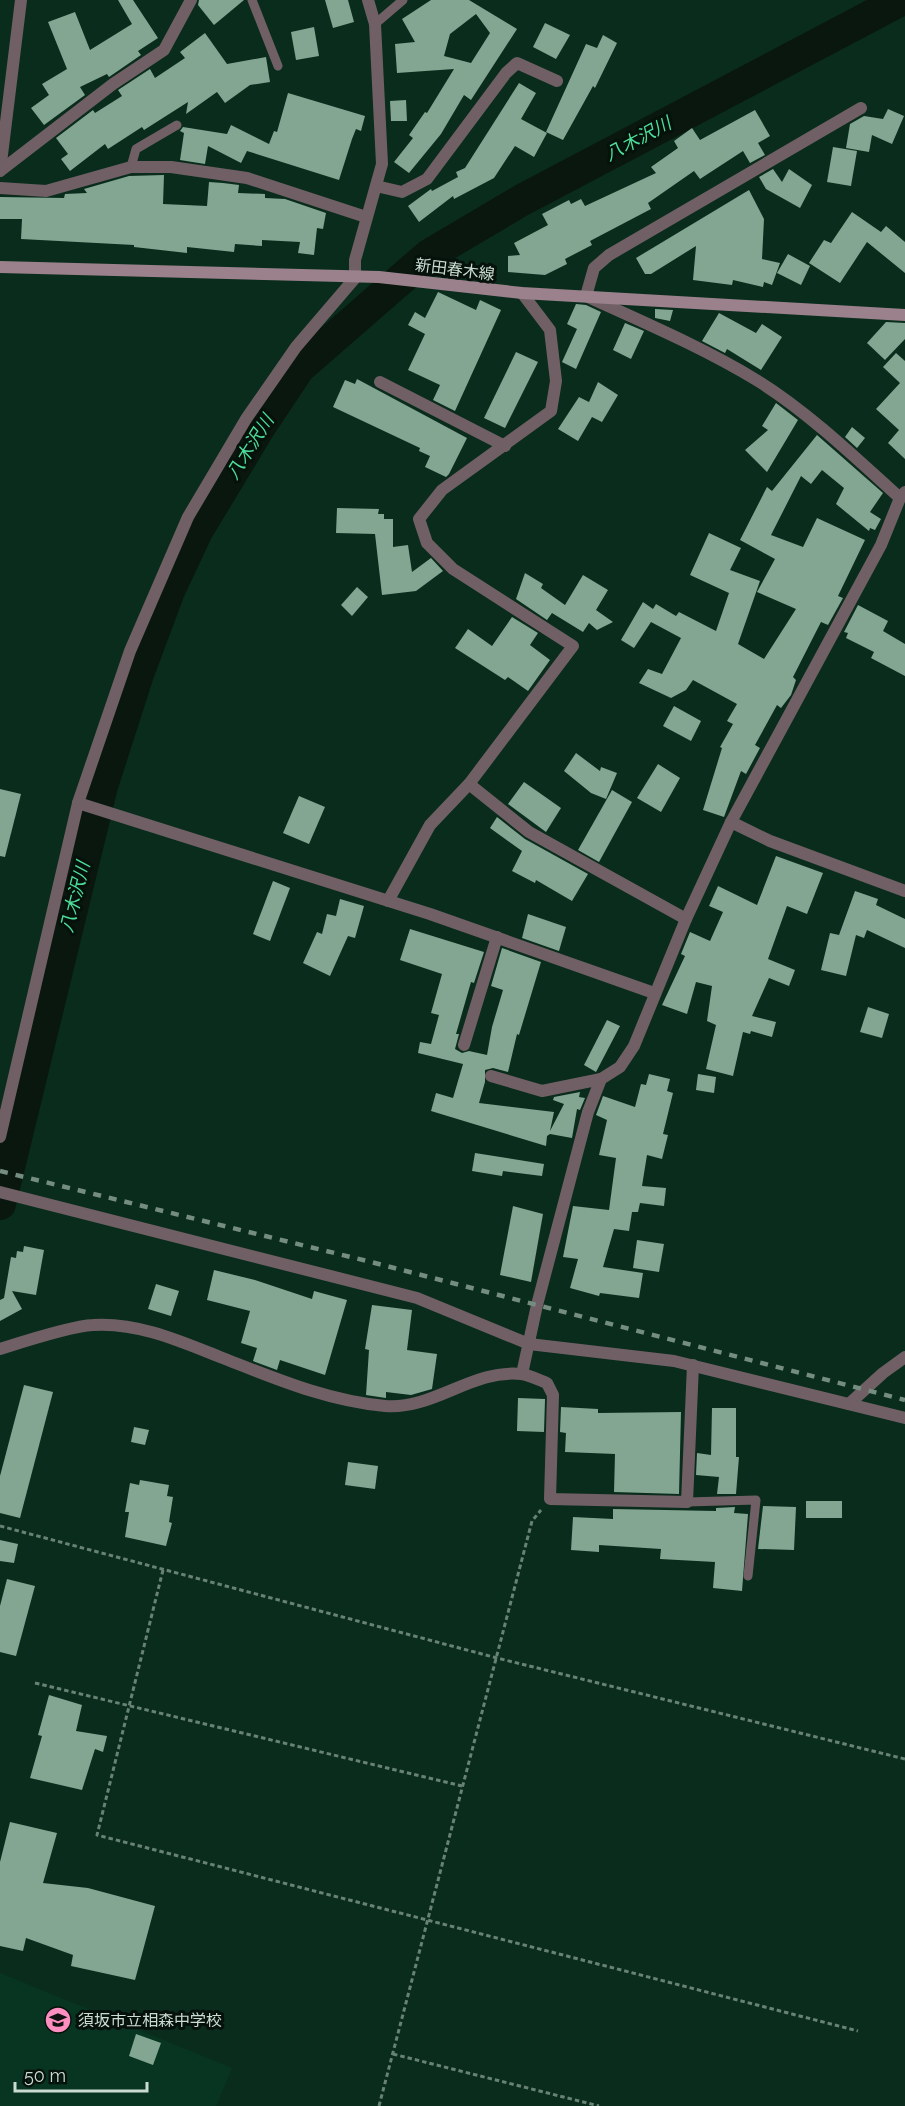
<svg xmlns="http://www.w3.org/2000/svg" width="905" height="2106" viewBox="0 0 905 2106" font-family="Raleway,'Noto Sans JP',sans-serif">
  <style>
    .built { fill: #083521 }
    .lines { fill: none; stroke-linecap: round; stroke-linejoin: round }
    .river { stroke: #09170f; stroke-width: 32 }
    .building { fill: #82a691; fill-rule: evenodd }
    .path { stroke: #688275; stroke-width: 3; stroke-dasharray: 4.5 3; stroke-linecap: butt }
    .service { stroke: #706066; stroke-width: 9 }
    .minor { stroke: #706066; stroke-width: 12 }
    .tertiary { stroke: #706066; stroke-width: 12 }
    .secondary { stroke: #9a818b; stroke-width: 12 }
    .rail { stroke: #748d80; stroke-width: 4.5; stroke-dasharray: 8 8; stroke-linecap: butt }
    .labels { text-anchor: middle; stroke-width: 6; stroke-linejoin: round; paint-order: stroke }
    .street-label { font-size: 16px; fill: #cadcd1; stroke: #05110a }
    .poi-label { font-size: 16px; fill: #cadcd1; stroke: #05110a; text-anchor: start }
    .water-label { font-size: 18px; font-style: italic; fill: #4cde9a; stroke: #05110a }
  </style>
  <rect width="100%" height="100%" fill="#0a2c1c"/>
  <path class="built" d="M0,1973L232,2068L216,2106H0Z"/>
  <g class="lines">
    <path class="river" d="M0,1204L102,786L138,674L169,591L197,531L261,425L299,368L429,255L522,200L901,0"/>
  </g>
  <g class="building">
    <path d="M118,0H133L158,38L138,51L141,55L109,77L107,74L80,87L85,95L44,125L31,108L49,95L42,84L67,69L48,22L75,12L90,50L132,24Z"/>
    <path d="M199,0H244L214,25L198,5Z"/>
    <path d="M325,0H348L354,22L333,28Z"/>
    <path d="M431,0H465L469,5L465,0H469L517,29L471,100L464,95L441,134L409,173L394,162L413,138L409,135L425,112L427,113L454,69L397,73L395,44L415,42L402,19ZM476,14L490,33L471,63L444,56L450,34Z"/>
    <path d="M545,23L570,35L556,59L533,47Z"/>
    <path d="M314,27L319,56L296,60L291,32Z"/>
    <path d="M205,33L227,64L266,57L270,82L250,85L225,103L217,92L186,114L188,102L144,130L142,127L108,149L105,144L70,171L61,159L68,154L56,138L93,110L95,113L122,96L118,90L150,69L155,78L185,58L180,52Z"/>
    <path d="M603,35L617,43L595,88L593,86L563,140L546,132L586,44L597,48Z"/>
    <path d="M519,83L536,93L521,119L547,133L534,157L515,146L494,178L454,199L453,196L419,222L408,206L431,189L432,191L458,177L456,172L465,168Z"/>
    <path d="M288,93L365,116L361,131L356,129L352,139L339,180L247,151L241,163L208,146L205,164L180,160L184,133L180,131L183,127L227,134L231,125L269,144L274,131L277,132Z"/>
    <path d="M406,100L407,121H391L390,101Z"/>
    <path d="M888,109L904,116L892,144L872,135L869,152L846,148L850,124L864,116L883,119Z"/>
    <path d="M755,110L770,136L758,143L765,155L750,163L743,151L700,179L694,171L648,203L651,209L590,241L592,245L565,259L567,264L545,275L508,272V256L520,255L514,243L548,225L542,214L569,200L571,204L581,199L585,206L656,173L651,167L678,148L674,141L692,128L700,140Z"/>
    <path d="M833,147L857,151L851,186L827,182Z"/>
    <path d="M773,169L782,182L789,169L812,185L800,208L766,189L759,177Z"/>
    <path d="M164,175L163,204L207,206L209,182L223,183L239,185L238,193L265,194V198L285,199L326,213L323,229L317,228L314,255L298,253L300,242L262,240V246L235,244L234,252L187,247V253L134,247V245L21,239L22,219H0V197L64,198L65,194L87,193L84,189L129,176Z"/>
    <path d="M749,190L764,219L762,259L780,263L772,285L764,282L763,287L733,280L732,285L693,280L696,246L651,274H645L636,258Z"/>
    <path d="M852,212L881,232L886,226L905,242V273L867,242L840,283L809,263L824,240L831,243Z"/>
    <path d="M788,254L810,266L801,285L777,273Z"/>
    <path d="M438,292L476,310L480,300L501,310L455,411L433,400L440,385L408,370L425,334L408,325L415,312L425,318Z"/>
    <path d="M576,304L586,305L601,312L576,369L562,362L577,329L567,324Z"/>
    <path d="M655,309L673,310L670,321L655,318Z"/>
    <path d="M719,313L756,333L762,324L782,337L761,370L727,349L725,353L702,341Z"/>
    <path d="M886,322L905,323V339L885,360L867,343Z"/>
    <path d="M625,323L644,331L631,359L613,350Z"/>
    <path d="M516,352L538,362L505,428L484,418Z"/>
    <path d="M896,353L905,361V459L888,443L899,430L876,409L900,383L883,367Z"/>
    <path d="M357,379L467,438L449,474L446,477L425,467L430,456L419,451L420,448L333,407L345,380L355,384Z"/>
    <path d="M598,382L618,395L602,422L592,417L578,441L558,429L579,397L589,402Z"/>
    <path d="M776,403L798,420L767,472L745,450L768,430L762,426Z"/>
    <path d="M852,427L865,438L857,448L845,437Z"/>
    <path d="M817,435L883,493L870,512L881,519L875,530L870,528L869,531L836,504L844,488L822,470L811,484L801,476L771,535L803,547L817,518L865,540L838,596L843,598L828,625L821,622L793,677L796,680L791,695L781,708L777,705L755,745L760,748L746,774L741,771L724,817L703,810L722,748L720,747L733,724L727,721L737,704L693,680L686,690L671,698L639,683L648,669L662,674L681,638L651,622L634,648L621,640L643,602L653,609L656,604L676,616L679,612L716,631L729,593L690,575L709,533L741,548L730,570L760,581L738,644L764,659L796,609L757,592L775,559L740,540L767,487L772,491Z"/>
    <path d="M337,508L379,509L378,514H384V519H393V547L408,545L412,572L431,558L443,571L416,591L382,595L375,534L336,533Z"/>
    <path d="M525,573L543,584L541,588L565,605L583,575L608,590L596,610L613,622L597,630L589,623L583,632L552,613L547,620L516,599Z"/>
    <path d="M357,587L368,597L352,616L341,605Z"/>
    <path d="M858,605L888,621L883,631L905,644V676L871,658L874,652L846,638L848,633L844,632Z"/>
    <path d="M512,617L538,633L530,645L550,660L528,691L508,677L505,680L455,648L468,629L492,646Z"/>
    <path d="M674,706L701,721L691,741L663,726Z"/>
    <path d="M576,753L600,771L601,767L617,773L606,799L591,793L564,771Z"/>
    <path d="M658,764L680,778L661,812L637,798Z"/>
    <path d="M524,782L561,808L546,832L508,804Z"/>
    <path d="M0,789L21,794L5,857L0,856Z"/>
    <path d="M612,790L632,802L599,862L578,850Z"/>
    <path d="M299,796L325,807L309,844L283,833Z"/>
    <path d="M497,817L525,839L588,874L572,901L536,880L535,883L512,871L522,851L490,828Z"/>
    <path d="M776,856L823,873L807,914L787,906L768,959L795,970L789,986L769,978L752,1016L776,1022L772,1037L751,1031L750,1034L743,1032L733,1076L706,1069L716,1025L707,1021L712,986L696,982L687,1014L662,1005L685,956L681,954L690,932L710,941L723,912L709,906L718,886L757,905Z"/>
    <path d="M273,881L290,888L270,941L253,934Z"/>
    <path d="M855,891L878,899L876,905L905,919V948L867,930L864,938L856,935L846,976L821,970L830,933L839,935Z"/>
    <path d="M340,899L364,906L355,938L348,936L330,976L303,963L317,932L322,934L327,914L336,916Z"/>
    <path d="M528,914L566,927L559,951L522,938Z"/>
    <path d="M410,929L484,952L474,983L471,982L456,1034H459L455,1049L462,1053L469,1051L487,1055L492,1027L503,990L491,986L502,948L541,962L519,1035L517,1034L508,1072L493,1068L485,1070V1082L479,1103L554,1112L550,1131L564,1104L553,1100L554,1097L580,1092L579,1097L585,1098L580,1110L577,1109L572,1138L550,1134L547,1136L546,1146L431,1111L436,1093L453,1098L463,1064L418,1053L420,1042L431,1044L439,1015L431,1013L442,974L400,960Z"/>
    <path d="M868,1007L889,1014L882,1038L860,1032Z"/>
    <path d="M607,1020L620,1026L596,1072L584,1065Z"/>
    <path d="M649,1074L670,1079L667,1091L673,1093L663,1134L668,1135L662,1159L647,1155L642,1186L666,1188L664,1206L640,1203L638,1212H632L629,1231L614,1229L603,1267L643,1273L639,1298L600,1293L599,1296L570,1288L578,1259L563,1257L573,1206L609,1210L616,1158L599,1155L607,1120L596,1115L603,1096L635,1107L641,1084L646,1085Z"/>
    <path d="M698,1074L716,1077L714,1093L696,1090Z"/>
    <path d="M475,1153L544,1164L542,1176L503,1171L502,1176L472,1171Z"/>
    <path d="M513,1206L543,1214L531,1282L500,1275Z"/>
    <path d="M637,1240L664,1244L659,1272L633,1268Z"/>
    <path d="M24,1246L44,1250L36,1295L12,1291L22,1309L0,1321V1300L4,1298L11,1257L16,1258L17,1251L23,1252Z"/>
    <path d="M214,1270L255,1280L312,1299L314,1291L347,1300L325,1375L280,1360L277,1370L253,1361L257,1348L241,1343L250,1311L207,1300Z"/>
    <path d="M156,1284L179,1291L171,1316L148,1309Z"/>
    <path d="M372,1305L412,1310L407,1350L437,1354L432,1389L411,1395L386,1392V1398L366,1395L369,1350L365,1349Z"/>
    <path d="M24,1385L53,1392L20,1518L0,1513V1476Z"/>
    <path d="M518,1398L545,1399L544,1432L517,1431Z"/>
    <path d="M561,1407L598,1409V1413L681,1412L679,1494L614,1492L615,1454L565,1452L566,1433L560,1432Z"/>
    <path d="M712,1408H736V1457H739L736,1494H717L719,1477L696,1475L697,1453L711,1455Z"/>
    <path d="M134,1427L149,1430L145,1445L131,1442Z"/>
    <path d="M348,1462L378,1466L375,1489L345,1485Z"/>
    <path d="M140,1480L169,1485L167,1496L173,1497L169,1522L172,1523L166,1546L125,1537L129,1512H125L130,1483L139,1485Z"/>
    <rect x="806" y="1501" width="36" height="17"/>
    <path d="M763,1506L796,1507L794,1550L758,1549Z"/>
    <path d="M735,1507L734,1513L748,1514L742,1591L713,1588L715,1562L660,1559L661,1549L599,1545V1552L571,1550L573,1517L613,1519V1509L716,1511V1508Z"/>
    <path d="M0,1540L18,1544L14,1563L0,1561Z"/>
    <path d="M7,1579L35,1586L16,1656L0,1652V1606Z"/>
    <path d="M49,1695L82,1705L76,1731L107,1736L103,1752L95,1749L82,1790L30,1778L42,1736L38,1735Z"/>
    <path d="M10,1822L57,1833L43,1883L88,1888L155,1906L135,1980L71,1966L73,1955L26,1938L23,1951L0,1946V1862Z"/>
    <path d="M136,2034L161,2043L153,2065L129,2056Z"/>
  </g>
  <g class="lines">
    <g class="path">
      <path d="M0,1526L497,1658L905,1759"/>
      <path d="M163,1570L97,1835L858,2031"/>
      <path d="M35,1683L462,1786"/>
      <path d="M393,2054L599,2106"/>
      <path d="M379,2106L532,1521L541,1510"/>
    </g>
    <g class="service">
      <path d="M252,0L278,66"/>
      <path d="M375,24L403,0"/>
      <path d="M131,167L136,149L177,125"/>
      <path d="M687,1502L756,1500L748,1576"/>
    </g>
    <g class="minor">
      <path d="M861,108L609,255L594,268L586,296C643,322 704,348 758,381C808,412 857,459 900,498"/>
      <path d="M0,171L113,84L164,50L191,0"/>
      <path d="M0,171L21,0"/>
      <path d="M376,186L402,192L427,179L506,73L517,63L557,81"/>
      <path d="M0,188L46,191L131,167H171L247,178L366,217"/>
      <path d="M380,382L505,446"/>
      <path d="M469,784L529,832L686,919"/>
      <path d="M78,803L430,914L654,993"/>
      <path d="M731,822L770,841L905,891"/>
      <path d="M388,901L430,825L469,784L573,646L453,569L427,543L419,519L442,490L551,411L556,381L550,330L522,293"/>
      <path d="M464,1045L497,937"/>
      <path d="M491,1076L542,1091L601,1079"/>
      <path d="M0,1137L78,803L130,651L188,517L246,419L296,347L355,278V260L382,164L375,24L368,0"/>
      <path d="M0,1349C22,1342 71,1326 93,1325C137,1322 180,1341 220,1357C274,1378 327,1401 385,1406C434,1410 472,1369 521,1374C529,1375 539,1380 547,1383L553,1395L550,1499L687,1502L693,1365"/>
      <path d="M522,1374L537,1305L588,1112L601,1079L620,1067L634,1046L686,919L731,822L881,545L900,498L905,492"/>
      <path d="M849,1404L883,1373L905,1357"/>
    </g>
    <path class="tertiary" d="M0,1192L417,1298L529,1344L674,1361L905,1418"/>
    <path class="secondary" d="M0,267L379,277L522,293L905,315"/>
    <path class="rail" d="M0,1171L367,1261L905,1400"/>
  </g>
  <defs>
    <symbol id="school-disc" viewBox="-11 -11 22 22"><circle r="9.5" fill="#fd8ec0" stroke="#05110a"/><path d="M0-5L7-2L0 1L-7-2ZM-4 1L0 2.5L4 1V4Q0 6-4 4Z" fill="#111"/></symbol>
  </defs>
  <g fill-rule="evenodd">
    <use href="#school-disc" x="43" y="2005" width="30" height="30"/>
  </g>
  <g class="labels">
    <g class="street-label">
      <text transform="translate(455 269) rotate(7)" y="6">新田春木線</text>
    </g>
    <g class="poi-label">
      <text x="78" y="2026">須坂市立相森中学校</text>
    </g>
    <g class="water-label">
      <text transform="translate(638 139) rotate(-28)" y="6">八木沢川</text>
      <text transform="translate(250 447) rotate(-58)" y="6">八木沢川</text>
      <text transform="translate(75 897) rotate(-76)" y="6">八木沢川</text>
    </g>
  </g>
  <path d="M15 2082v9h132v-9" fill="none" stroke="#cadcd1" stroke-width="3"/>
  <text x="24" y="2082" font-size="18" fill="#cadcd1" stroke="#05110a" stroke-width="4.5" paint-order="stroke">50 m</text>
</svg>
